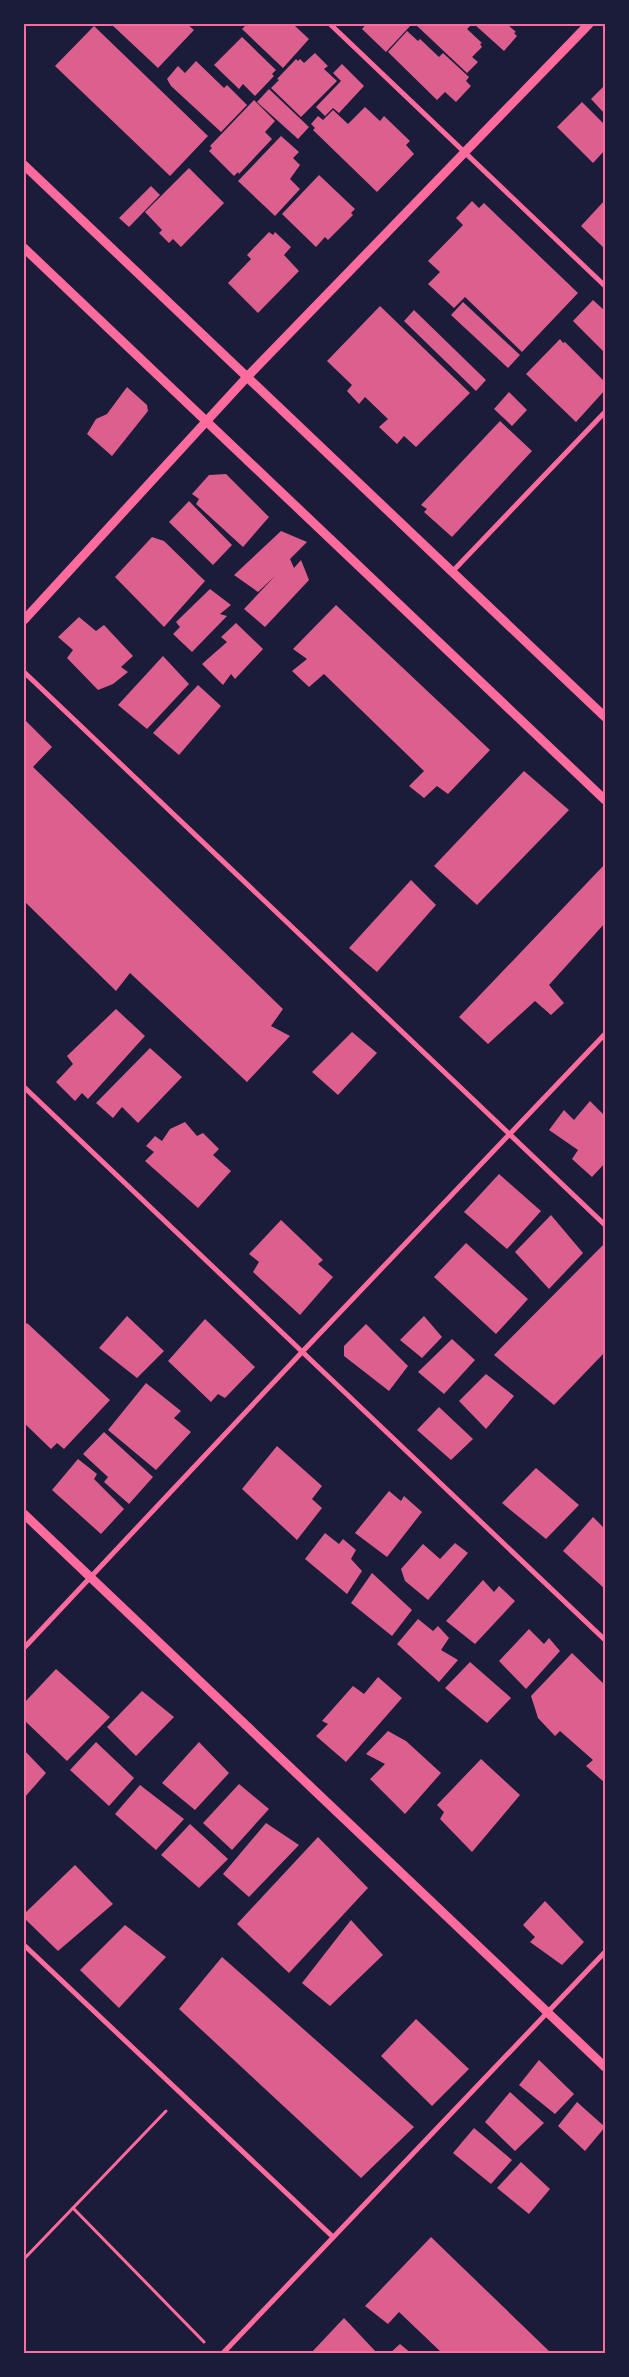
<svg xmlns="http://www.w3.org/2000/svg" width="629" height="2377" viewBox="0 0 629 2377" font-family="'Source Sans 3',sans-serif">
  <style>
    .building { fill: #dd5f8e }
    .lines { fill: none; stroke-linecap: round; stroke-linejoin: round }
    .path { stroke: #ff6b9d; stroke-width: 3 }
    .minor { stroke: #ff6b9d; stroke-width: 5 }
    .tertiary { stroke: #ff6b9d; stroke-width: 9 }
    .neatline { fill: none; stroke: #ff6b9d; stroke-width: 2 }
  </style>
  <rect width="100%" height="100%" fill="#1b1b3a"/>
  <g class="building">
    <path d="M111,24H187L194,30L158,68Z"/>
    <path d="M247,24H297L295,26L309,39L283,68L242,29Z"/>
    <path d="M366,24H412L386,52L362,29Z"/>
    <path d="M415,24H468L470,26L467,29L482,43L480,44L482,47L472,57L478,62L467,73Z"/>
    <path d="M474,24H507L516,32L514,33L517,36L504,51Z"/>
    <path d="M94,26L208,136L170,176L55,66Z"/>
    <path d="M407,31L418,41L420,39L439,57L443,53L469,77L466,81L471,86L456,102L445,92L437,100L388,52Z"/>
    <path d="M242,37L276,70L272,74L274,76L255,96L243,84L239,89L214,65Z"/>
    <path d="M315,53L328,66L324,69L337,81L301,117L271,88L279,80L277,79L296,59L298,61L300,59L304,63Z"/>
    <path d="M196,61L224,88L227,85L247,105L221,132L171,86L167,79L178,66L185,73Z"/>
    <path d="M342,64L364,86L339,113L333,108L325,116L316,107L341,81L333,73Z"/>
    <path d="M605,85V114L591,99Z"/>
    <path d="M269,89L309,127L298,139L257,102Z"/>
    <path d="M254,100L275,121L265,132L272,139L239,174L238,172L234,176L209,151L212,148L210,146Z"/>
    <path d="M582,102L605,125V150L593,163L557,127Z"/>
    <path d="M365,107L380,121L384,116L410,141L406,145L414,154L377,192L313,130L315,128L311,124L318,116L323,120L333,110L348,124Z"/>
    <path d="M281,136L299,152L293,158L300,165L290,179L300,189L275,216L238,181Z"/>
    <path d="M189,168L224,203L181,247L173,239L169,243L159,233L162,230L145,212Z"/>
    <path d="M319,175L355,209L351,213L353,215L328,240L325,237L316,247L282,214Z"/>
    <path d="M151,186L160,195L129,227L119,218Z"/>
    <path d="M605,200V249L581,226Z"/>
    <path d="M472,201L479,208L484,203L578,293L522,352L465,297L454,308L428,284L440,272L428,261L463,225L456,218Z"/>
    <path d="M269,232L273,235L275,232L291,247L284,255L299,271L258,313L228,283L251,259L247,255Z"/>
    <path d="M593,300L605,311V353L573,321Z"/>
    <path d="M463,302L520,355L508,368L451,315Z"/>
    <path d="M380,306L470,393L416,447L404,436L397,444L379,427L388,419L365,397L359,404L347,391L352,385L327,361Z"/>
    <path d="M414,310L486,380L476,391L404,321Z"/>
    <path d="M560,339L563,343L565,342L605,382V390L576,422L526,374Z"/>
    <path d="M127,387L147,405L148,411L112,456L87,434L96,419L107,414Z"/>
    <path d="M509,392L527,410L512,426L494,409Z"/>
    <path d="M500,421L532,451L452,537L424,512L427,509L421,505Z"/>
    <path d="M226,474L269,517L243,547L196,504L199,499L192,494L209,475Z"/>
    <path d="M189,501L232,545L213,565L169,522Z"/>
    <path d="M281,531L307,542L290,559L294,568L301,560L309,580L265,627L244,609L275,576L258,592L234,575Z"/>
    <path d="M152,537L164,541L205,581L164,627L115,577Z"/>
    <path d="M210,589L231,605L220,614L227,616L192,652L173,634L180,627L176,622Z"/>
    <path d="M336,605L490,750L448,794L437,786L424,798L409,786L424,771L324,674L309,687L292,671L307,659L293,649Z"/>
    <path d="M79,617L96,631L104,625L133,656L121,667L128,672L113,684L98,690L67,658L73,650L58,637Z"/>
    <path d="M236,623L263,649L235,679L231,674L223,685L202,664L227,642L221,637Z"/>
    <path d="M163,656L189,684L147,729L118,705Z"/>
    <path d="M198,685L221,706L179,755L153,733Z"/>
    <path d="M24,719L52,747L33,767L283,1009L271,1026L290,1036L247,1082L130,973L116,991L24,901Z"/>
    <path d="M524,771L569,810L477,905L434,866Z"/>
    <path d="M605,864V923L549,985L564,1003L551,1015L535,1001L488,1044L459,1017Z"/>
    <path d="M411,880L436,905L377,972L349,948Z"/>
    <path d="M116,1009L145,1036L88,1099L82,1093L75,1101L56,1082L73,1064L67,1056Z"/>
    <path d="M352,1032L377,1053L338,1095L312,1072Z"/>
    <path d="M150,1048L182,1077L138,1123L122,1107L113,1118L96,1103Z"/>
    <path d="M590,1101L605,1116V1163L592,1177L572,1159L578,1150L549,1130L564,1110L574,1120Z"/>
    <path d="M185,1122L197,1136L203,1133L219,1149L213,1155L231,1171L198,1208L145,1161L154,1152L146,1146L155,1136L162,1141L170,1129Z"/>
    <path d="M499,1174L541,1211L507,1249L464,1212Z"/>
    <path d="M551,1215L583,1253L549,1289L515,1252Z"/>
    <path d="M281,1220L323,1260L318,1264L333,1277L300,1315L253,1272L259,1262L249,1254Z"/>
    <path d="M466,1243L528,1299L496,1334L434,1277Z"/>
    <path d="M603,1245L605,1248V1352L554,1405L494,1355Z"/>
    <path d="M127,1316L164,1351L137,1378L99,1348Z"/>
    <path d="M424,1316L442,1337L422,1358L400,1340Z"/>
    <path d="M205,1319L255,1367L225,1398L218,1394L211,1402L168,1361Z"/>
    <path d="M27,1323L110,1400L64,1449L57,1443L51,1449L24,1423V1326Z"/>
    <path d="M366,1324L408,1366L389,1391L344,1356V1346Z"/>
    <path d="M452,1339L475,1360L444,1394L418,1372Z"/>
    <path d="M486,1374L514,1396L486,1429L459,1401Z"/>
    <path d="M146,1383L181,1411L174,1418L191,1432L156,1470L108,1430Z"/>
    <path d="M439,1407L473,1439L451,1460L417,1430Z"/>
    <path d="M104,1432L153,1477L129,1504L104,1482L108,1477L83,1454Z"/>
    <path d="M277,1446L322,1486L312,1499L322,1508L297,1540L242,1489Z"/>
    <path d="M78,1459L97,1474L94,1479L124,1509L101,1534L52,1490Z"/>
    <path d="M536,1468L579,1505L546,1539L502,1503Z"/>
    <path d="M389,1491L401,1501L404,1496L422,1512L387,1557L355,1533Z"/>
    <path d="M593,1517L605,1529V1589L563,1551Z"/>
    <path d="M325,1533L339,1544L343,1539L356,1550L351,1559L362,1571L347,1594L305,1559Z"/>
    <path d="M455,1543L468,1553L428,1600L405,1581L401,1569L423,1544L440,1559Z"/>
    <path d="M372,1573L412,1610L392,1636L351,1603Z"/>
    <path d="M483,1580L494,1592L499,1586L515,1601L475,1644L446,1621Z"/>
    <path d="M418,1619L433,1631L438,1626L449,1638L441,1650L458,1660L439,1682L397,1644Z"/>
    <path d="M529,1629L544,1644L549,1638L560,1651L526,1689L499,1661Z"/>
    <path d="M572,1653L605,1685V1783L586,1766L593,1760L560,1731L555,1736L538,1718L531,1696Z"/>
    <path d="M470,1662L511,1698L487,1723L445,1688Z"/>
    <path d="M56,1669L110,1717L67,1761L24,1720V1703Z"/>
    <path d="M378,1677L402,1698L346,1762L316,1736L328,1724L322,1721L353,1686L364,1694Z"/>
    <path d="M142,1691L174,1717L136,1756L107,1727Z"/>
    <path d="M388,1731L406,1741L441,1773L405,1814L370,1779L385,1764L366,1754Z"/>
    <path d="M96,1742L134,1778L109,1806L70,1770Z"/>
    <path d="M199,1742L229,1773L195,1810L162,1783Z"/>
    <path d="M24,1750L46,1773L24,1798Z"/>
    <path d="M481,1759L520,1795L472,1852L440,1819L444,1812L437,1805Z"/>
    <path d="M239,1784L269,1809L232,1850L203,1823Z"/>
    <path d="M140,1785L184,1819L156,1850L115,1814Z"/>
    <path d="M266,1823L299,1845L249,1897L223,1874Z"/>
    <path d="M190,1824L228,1859L199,1888L161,1855Z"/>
    <path d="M318,1837L368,1888L289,1973L237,1924Z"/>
    <path d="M75,1865L113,1904L58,1951L24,1918V1914Z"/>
    <path d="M545,1901L584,1942L562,1965L530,1942L535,1937L523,1925Z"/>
    <path d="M351,1920L383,1955L330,2006L302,1983Z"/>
    <path d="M125,1925L166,1957L119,2008L80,1970Z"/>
    <path d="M222,1957L414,2127L361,2178L179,2009Z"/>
    <path d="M416,2019L469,2069L432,2106L381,2056Z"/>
    <path d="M539,2060L574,2094L555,2114L519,2085Z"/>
    <path d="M510,2092L544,2123L515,2151L485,2122Z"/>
    <path d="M577,2102L605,2127L585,2151L558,2126Z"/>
    <path d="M474,2128L512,2160L491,2184L453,2153Z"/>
    <path d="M521,2162L550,2189L529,2214L497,2188Z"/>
    <path d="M431,2237L551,2353H442L399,2312L388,2324L365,2306Z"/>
    <path d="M344,2318L377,2353H311Z"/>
    <path d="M400,2344L411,2353H390Z"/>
  </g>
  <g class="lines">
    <g class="path">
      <path d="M73,2208L166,2111"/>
      <path d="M24,2259L73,2208L204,2342"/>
    </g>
    <g class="minor">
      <path d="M330,24L605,286"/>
      <path d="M452,572L605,412"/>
      <path d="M24,672L605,1225"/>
      <path d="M24,1087L605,1640"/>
      <path d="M24,1648L303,1351L605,1034"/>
      <path d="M24,1945L333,2237"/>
      <path d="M223,2353L605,1952"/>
    </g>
    <g class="tertiary">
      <path d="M24,165L605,717"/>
      <path d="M24,248L605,800"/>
      <path d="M24,620L247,377L589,24"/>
      <path d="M24,1514L605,2067"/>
    </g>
  </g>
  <rect width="629" height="2377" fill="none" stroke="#1b1b3a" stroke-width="50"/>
  <rect x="25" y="25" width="579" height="2327" class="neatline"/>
</svg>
